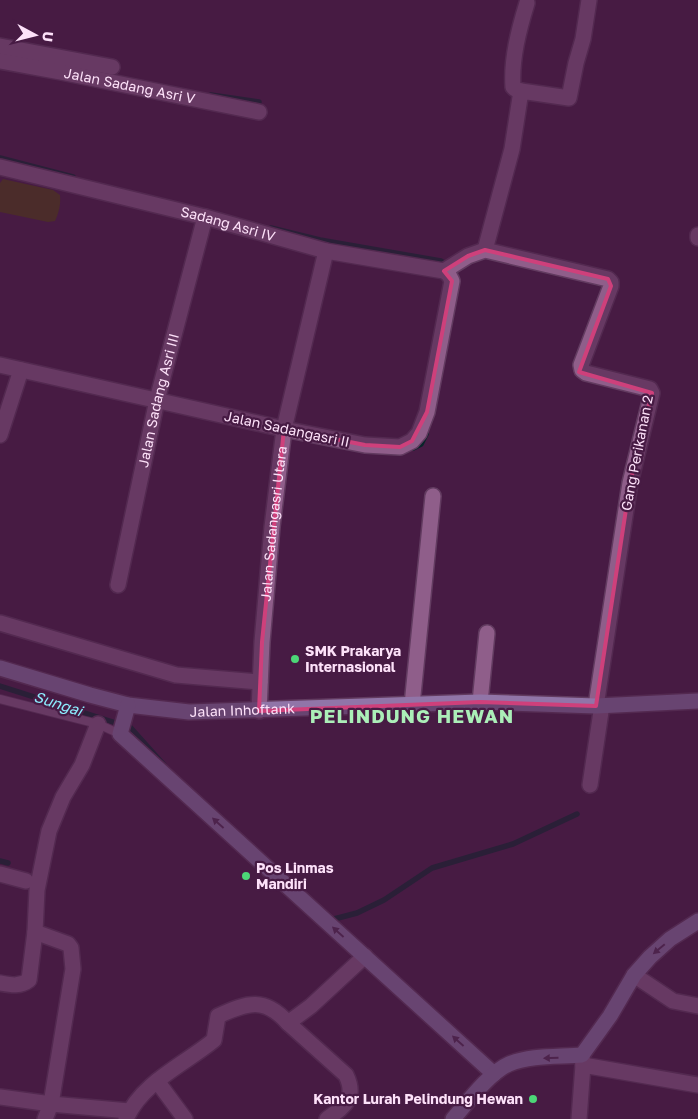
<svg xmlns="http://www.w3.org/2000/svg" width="698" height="1119" viewBox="0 0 698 1119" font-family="'Golos Text',sans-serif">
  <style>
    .green { fill: #50400c }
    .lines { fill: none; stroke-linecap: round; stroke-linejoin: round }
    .stream { stroke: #072529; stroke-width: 5.5 }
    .lane-casing { stroke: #623b60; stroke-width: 10 }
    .street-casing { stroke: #623b60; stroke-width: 18 }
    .secondary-casing { stroke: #623b60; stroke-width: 18 }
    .lane { stroke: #8f5e8a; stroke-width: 8 }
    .street { stroke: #8f5e8a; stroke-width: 15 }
    .secondary { stroke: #9175a8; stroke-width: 15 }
    .oneway { fill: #562d58 }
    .marked { fill: none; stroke: #ce407b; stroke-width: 4; stroke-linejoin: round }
    .poi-dot { fill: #4cd677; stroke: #471b44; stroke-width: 2 }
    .labels { text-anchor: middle; stroke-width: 4.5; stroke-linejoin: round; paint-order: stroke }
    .street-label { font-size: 14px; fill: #fde1f9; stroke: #471b44 }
    .poi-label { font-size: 14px; font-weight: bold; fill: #fde1f9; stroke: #471b44; text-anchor: start }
    .water-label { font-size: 15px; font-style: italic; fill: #8cecfd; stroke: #471b44 }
    .district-label { font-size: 19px; font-weight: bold; letter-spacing: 1px; fill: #abeeb8; stroke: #471b44 }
  </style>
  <rect width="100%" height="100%" fill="#471b44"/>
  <path class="green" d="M3,179L53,190L60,195C61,204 59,212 55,221L48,222L0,212V183Z"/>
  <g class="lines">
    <g class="stream">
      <path d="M211,95L259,102"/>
      <path d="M0,158L73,177"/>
      <path d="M271,228L320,240L441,261L449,266"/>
      <path d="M413,448L421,444L426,434"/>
      <path d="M0,686L116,723"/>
      <path d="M126,725L130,727L164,765"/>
      <path d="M0,861L8,863"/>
      <path d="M334,919L357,913L384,900L432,868L513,844L577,814"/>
    </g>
    <defs>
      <path id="lane" d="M0,699L98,724L120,734"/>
      <g id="street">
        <path d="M0,46L112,67"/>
        <path id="s1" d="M0,61L61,72L259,112"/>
        <path d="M521,91L515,89L513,87C511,59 519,29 527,3"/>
        <path id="s2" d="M0,167L205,217L326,251L444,271L449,275L452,281L427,412L419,433L412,441L400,447L365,445L284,429L0,365"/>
        <path d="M698,235V238"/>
        <path d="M485,250L512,149L521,91L569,98L576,63L583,39L589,0"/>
        <path d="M444,271L468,256L485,250L608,279L611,282V286L581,365L582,370L586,373L650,389L652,393L630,483L596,706"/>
        <path d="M0,435L21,370"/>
        <path id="s3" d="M118,585L157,400L205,217"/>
        <path d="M0,623L176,675L260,682"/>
        <path d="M480,702L487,633"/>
        <path d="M412,705L433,496"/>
        <path id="s4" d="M259,711L262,642L272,527L284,429L326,251"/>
        <path d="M590,785L602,705"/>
        <path d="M0,874L26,881"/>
        <path d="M634,975L673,1001L698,1006"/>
        <path d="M0,983C11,985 20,987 29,980L35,932"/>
        <path d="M288,1023L346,1075C357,1098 345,1106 327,1119"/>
        <path d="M583,1065L698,1085"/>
        <path d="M157,1081L185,1119"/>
        <path d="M0,1097L51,1104L129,1111"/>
        <path d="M45,1119L51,1104L73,969L71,948L68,944L35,932L37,890L49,831L63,797L82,765L98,724"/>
        <path d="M126,1119C142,1082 185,1064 214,1040L218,1016C248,1002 265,997 288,1023L311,1006L365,956"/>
        <path d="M579,1119L583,1065L582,1057"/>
      </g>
      <g id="secondary">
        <path id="s5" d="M0,668L90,695L128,705L189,712L480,702L596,706L698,701"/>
        <path d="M128,705L120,734L494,1074"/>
        <path d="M453,1119C466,1104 490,1072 509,1064C531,1055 558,1057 582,1055L610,1016L634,975L650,957L670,939L698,921"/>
      </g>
    </defs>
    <use href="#lane" class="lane-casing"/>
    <use href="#street" class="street-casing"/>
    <use href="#secondary" class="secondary-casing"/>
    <use href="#lane" class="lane"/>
    <use href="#street" class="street"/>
    <use href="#secondary" class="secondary"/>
  </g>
  <defs><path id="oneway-solid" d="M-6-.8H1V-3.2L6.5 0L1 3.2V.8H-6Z" transform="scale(1.25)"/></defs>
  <g class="oneway">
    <use href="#oneway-solid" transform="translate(218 823) rotate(-138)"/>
    <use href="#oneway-solid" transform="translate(338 932) rotate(-138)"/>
    <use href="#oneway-solid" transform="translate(659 949) rotate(140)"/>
    <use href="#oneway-solid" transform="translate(458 1041) rotate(-138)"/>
    <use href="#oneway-solid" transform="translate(551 1058) rotate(178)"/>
  </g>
  <path d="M0 0H698V1119H0ZM485,250L608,279L611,286L579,372L652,393L630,483L596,706L480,702L259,711L262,642L284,429L365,445L400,447L412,441L427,412L452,281L444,271L468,256Z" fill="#471b44" fill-opacity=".55" fill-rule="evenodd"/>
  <path class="marked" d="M485,250L608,279L611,286L579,372L652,393L630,483L596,706L480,702L259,711L262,642L284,429L365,445L400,447L412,441L427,412L452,281L444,271L468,256Z"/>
  <g class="poi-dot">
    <circle cx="295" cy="659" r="5"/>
    <circle cx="246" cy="876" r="5"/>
    <circle cx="533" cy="1099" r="5"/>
  </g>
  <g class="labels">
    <g class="street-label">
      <text dy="5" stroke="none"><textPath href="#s1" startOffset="132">Jalan Sadang Asri V</textPath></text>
      <text dy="5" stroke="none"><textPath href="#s2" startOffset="235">Sadang Asri IV</textPath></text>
      <text dy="5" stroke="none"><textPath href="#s3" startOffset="189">Jalan Sadang Asri III</textPath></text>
      <text transform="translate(287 429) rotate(12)" y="5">Jalan Sadangasri II</text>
      <text transform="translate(637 453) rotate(-79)" y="5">Gang Perikanan 2</text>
      <text dy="5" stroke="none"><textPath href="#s4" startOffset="188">Jalan Sadangasri Utara</textPath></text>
      <text dy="5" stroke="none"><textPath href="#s5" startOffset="248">Jalan Inhoftank</textPath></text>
    </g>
    <g class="poi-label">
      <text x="305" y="656">SMK Prakarya<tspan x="305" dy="16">Internasional</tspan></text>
      <text x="256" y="873">Pos Linmas<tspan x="256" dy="16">Mandiri</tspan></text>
      <text x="523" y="1104" text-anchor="end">Kantor Lurah Pelindung Hewan</text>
    </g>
    <g class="water-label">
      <text transform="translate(58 704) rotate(18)" y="5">Sungai</text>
    </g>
    <g class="district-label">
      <text x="412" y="723">PELINDUNG HEWAN</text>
    </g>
  </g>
  <g transform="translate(35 35) rotate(97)" stroke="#471b44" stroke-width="4" paint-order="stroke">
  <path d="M0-4L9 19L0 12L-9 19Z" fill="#fde1f9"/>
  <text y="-8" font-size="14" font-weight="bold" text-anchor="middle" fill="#fde1f9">U</text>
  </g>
</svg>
